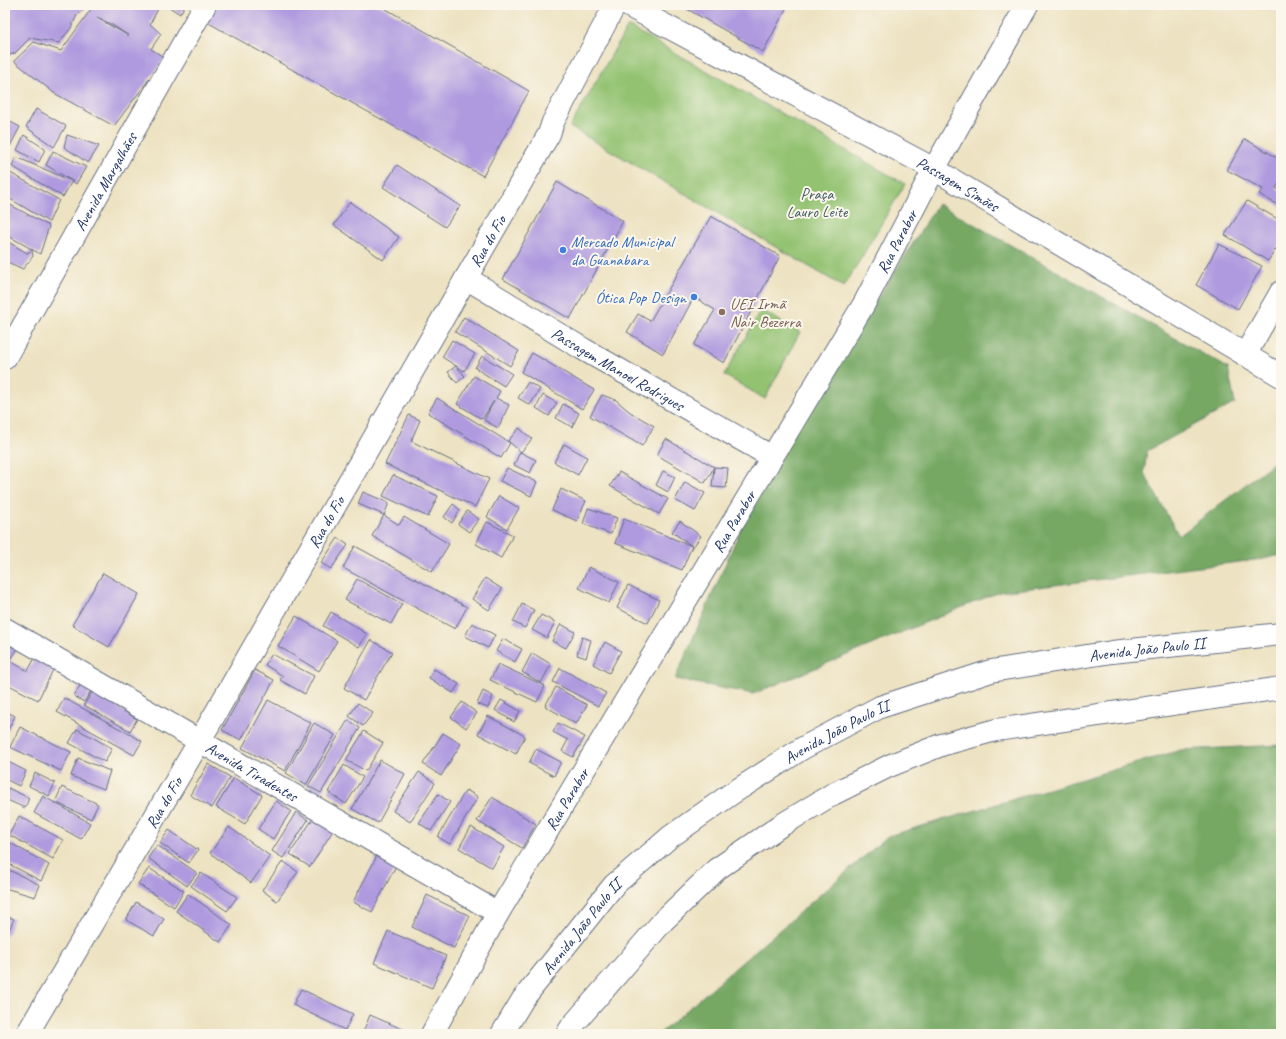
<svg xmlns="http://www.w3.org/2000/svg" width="1286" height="1039" viewBox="0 0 1286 1039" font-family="Caveat,sans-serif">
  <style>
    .green { fill: #93c271; stroke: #577868 }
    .forest { fill: #76a863; stroke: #486c60 }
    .building { fill: #af9adf; fill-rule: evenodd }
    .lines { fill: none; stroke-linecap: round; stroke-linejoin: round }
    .minor-casing { stroke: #646e81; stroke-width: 24 }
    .primary-casing { stroke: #646e81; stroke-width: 24 }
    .minor { stroke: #fff; stroke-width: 22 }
    .primary { stroke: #fff; stroke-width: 22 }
    .shop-dot { fill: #3f7fe0; stroke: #fbf7ec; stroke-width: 1.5 }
    .education-dot { fill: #8d6e63; stroke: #fbf7ec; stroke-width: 1.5 }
    .labels { text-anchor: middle; stroke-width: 4; stroke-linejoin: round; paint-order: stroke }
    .street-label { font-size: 16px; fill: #1b2f5e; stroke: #fbf7ec }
    .park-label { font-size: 16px; fill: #3f5b64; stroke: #fbf7ec }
    .shop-label { font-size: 16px; fill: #366cbe; stroke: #fbf7ec; text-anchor: start }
    .education-label { font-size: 16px; fill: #785e54; stroke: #fbf7ec; text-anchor: start }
  </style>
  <rect width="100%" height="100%" fill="#fbf7ec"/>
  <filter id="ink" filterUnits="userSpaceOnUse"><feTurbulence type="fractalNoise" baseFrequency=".025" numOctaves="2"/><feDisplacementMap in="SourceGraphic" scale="8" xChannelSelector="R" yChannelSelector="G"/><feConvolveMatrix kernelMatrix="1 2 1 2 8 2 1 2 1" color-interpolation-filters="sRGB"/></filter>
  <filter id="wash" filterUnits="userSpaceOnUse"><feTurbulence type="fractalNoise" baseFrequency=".012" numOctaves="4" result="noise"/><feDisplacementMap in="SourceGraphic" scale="16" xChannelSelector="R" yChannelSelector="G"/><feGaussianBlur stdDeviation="0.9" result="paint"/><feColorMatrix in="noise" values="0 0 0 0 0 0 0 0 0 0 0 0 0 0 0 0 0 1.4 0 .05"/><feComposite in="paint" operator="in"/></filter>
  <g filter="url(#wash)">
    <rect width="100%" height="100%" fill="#ede2c1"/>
    <g class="green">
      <path d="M628,26L905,184L844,287L570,127Z"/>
      <path d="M761,310L800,332L765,399L724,375Z"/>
    </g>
    <g class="forest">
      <path d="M938,204L1228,368L1235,403L1147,451L1144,473L1179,536L1281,457V555L1263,559L999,592L753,694L675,679L765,474Z"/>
      <path d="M1281,745V1034H659L888,836L1181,750Z"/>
    </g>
    <g id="blocks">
      <g class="building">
        <path d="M5,5H88L77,15L71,28L59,43L30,38L15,53L5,57Z"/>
        <path d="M94,5H152L158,9L150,24L161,34L151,49L165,58L114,126L54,93L14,61L34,42L61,51ZM97,17L114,26L129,36L97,18Z"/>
        <path d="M166,5H185L180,14Z"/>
        <path d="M217,5H379L529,91L483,176L207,22Z"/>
        <path d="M680,5H788L763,52Z"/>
        <path d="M36,109L66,126L54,147L26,127Z"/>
        <path d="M5,119L20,127L10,146L5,143Z"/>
        <path d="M24,135L45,149L39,162L17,150Z"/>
        <path d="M67,135L99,146L88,163L64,147Z"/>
        <path d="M1245,139L1281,160V180L1276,188L1281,191V207L1259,194L1263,189L1227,170Z"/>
        <path d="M53,151L86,167L76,184L72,181L63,197L12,166L16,157L72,181L46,165Z"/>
        <path d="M397,165L460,206L445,227L383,187Z"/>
        <path d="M5,170L59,200L49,222L5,196Z"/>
        <path d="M557,182L623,221L570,319L503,279Z"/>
        <path d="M1247,201L1281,221V241L1268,261L1225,235Z"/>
        <path d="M5,202L49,226L40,254L5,234Z"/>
        <path d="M350,202L399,237L383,260L334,225Z"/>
        <path d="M711,216L780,256L724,363L694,345L715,310L694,297L663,354L627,332L638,314L650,321Z"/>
        <path d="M5,240L27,253L32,250L33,256L23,269L5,261Z"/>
        <path d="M1219,244L1262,266L1238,309L1196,285Z"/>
        <path d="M464,317L519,351L510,366L455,332Z"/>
        <path d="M452,340L475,354L464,371L442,357Z"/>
        <path d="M532,353L594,390L582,409L521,372Z"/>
        <path d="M482,356L512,374L504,386L475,368Z"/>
        <path d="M456,366L465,376L457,383L448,372Z"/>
        <path d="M474,376L500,391L496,398L509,405L498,428L484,420L494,401L482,419L457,404Z"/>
        <path d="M528,382L540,389L530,405L518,398Z"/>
        <path d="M543,395L557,403L549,416L536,408Z"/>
        <path d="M602,395L616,400L630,412L654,426L642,446L590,416Z"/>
        <path d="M437,398L510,443L501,458L428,413Z"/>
        <path d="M563,404L579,413L572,427L556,418Z"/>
        <path d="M409,415L420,420L411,441L489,479L475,507L385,464Z"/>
        <path d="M519,428L532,439L521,452L508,441Z"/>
        <path d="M666,439L714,467L728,468L726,488L712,487L714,467L705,483L657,455Z"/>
        <path d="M564,444L587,457L578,475L554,462Z"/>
        <path d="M520,452L536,460L530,473L514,465Z"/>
        <path d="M507,468L537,482L531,496L500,481Z"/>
        <path d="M663,471L675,477L668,492L656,485Z"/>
        <path d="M619,472L668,499L659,514L610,486Z"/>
        <path d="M393,475L438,496L428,517L383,496Z"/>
        <path d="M685,482L705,493L695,511L675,500Z"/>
        <path d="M561,489L586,501L577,521L552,510Z"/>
        <path d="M363,492L389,503L384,515L358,504Z"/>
        <path d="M499,496L519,508L507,529L487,517Z"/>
        <path d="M453,504L460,510L452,523L444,517Z"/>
        <path d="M588,508L617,518L611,534L583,524Z"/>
        <path d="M467,511L479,519L469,532L458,524Z"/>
        <path d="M384,515L399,525L404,517L449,544L432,572L372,536Z"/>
        <path d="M624,519L692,546L672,532L680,521L701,536L693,547L692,546L682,570L615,543Z"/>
        <path d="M487,522L513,535L501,558L476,544Z"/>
        <path d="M338,538L348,545L331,569L321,563Z"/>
        <path d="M355,546L467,607L455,629L343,568Z"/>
        <path d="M589,567L619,582L609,603L579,588Z"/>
        <path d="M103,573L139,594L109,647L72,625Z"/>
        <path d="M485,578L502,589L489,610L472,599Z"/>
        <path d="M357,579L402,604L391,624L345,600Z"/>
        <path d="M628,585L659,600L648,623L617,608Z"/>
        <path d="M522,604L534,610L525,628L513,622Z"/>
        <path d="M331,612L367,634L359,647L323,626Z"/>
        <path d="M541,615L555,622L547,638L532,630Z"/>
        <path d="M296,616L337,641L319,671L278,646Z"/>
        <path d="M472,623L495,635L488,648L465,636Z"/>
        <path d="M561,624L575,632L566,648L552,641Z"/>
        <path d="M5,635L20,645L10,661L5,658Z"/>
        <path d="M582,637L591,640L586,658L577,655Z"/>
        <path d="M503,639L522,649L515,662L496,651Z"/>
        <path d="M371,640L392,652L364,700L344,688Z"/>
        <path d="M605,642L621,651L609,673L593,664Z"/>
        <path d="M38,652L57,662L38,700L5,683V670L10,661L28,671Z"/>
        <path d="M532,653L551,664L541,683L522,672Z"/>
        <path d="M272,654L314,676L305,694L280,680L283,676L265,665Z"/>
        <path d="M498,664L545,686L537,702L490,680Z"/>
        <path d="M560,668L606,693L598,706L553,682Z"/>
        <path d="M434,669L459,684L453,693L429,678Z"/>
        <path d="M255,670L274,680L241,740L222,730Z"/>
        <path d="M83,680L94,686L84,702L74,696Z"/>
        <path d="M556,687L587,705L576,724L545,706Z"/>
        <path d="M483,691L493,696L488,708L477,704Z"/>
        <path d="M92,692L137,719L130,731L84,705Z"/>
        <path d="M64,698L142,741L134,755L57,712Z"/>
        <path d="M268,700L311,723L285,771L242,748Z"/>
        <path d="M501,700L520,711L514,722L495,710Z"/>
        <path d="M462,702L477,713L466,728L451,717Z"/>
        <path d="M358,703L373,713L363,726L349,716Z"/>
        <path d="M5,711L15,716L5,736Z"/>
        <path d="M488,716L525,736L516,754L478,734Z"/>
        <path d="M348,720L360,728L321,793L308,786Z"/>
        <path d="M314,723L335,735L306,785L286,773Z"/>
        <path d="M558,723L585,737L573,757L562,751L568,740L553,732Z"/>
        <path d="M20,727L71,752L61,771L10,747Z"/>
        <path d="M77,729L112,748L105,762L69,743Z"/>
        <path d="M364,731L383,743L366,771L346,760Z"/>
        <path d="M443,733L461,744L441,776L423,764Z"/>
        <path d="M536,749L561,762L554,776L529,763Z"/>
        <path d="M78,758L110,771L104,789L71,776Z"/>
        <path d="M380,760L405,774L378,823L352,809Z"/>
        <path d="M6,761L26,771L19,786L5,779Z"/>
        <path d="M208,764L230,777L212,808L190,795Z"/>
        <path d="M344,765L363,777L346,804L328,792Z"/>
        <path d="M419,772L435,783L410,822L393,811Z"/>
        <path d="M35,773L55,783L49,796L29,786Z"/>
        <path d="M234,778L262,795L245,824L216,807Z"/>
        <path d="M62,787L98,804L91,819L55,802Z"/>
        <path d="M8,788L29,798L25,808L5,799Z"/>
        <path d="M466,790L478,797L450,844L438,837Z"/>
        <path d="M438,794L450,802L431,831L419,823Z"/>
        <path d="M43,796L90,823L81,839L34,813Z"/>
        <path d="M492,797L536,824L522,848L477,821Z"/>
        <path d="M276,801L291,811L273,839L258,829Z"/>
        <path d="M296,812L308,820L283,858L272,851Z"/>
        <path d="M19,816L63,840L53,859L9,835Z"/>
        <path d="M314,817L334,829L310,867L290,854Z"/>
        <path d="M229,827L270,856L251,883L210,853Z"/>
        <path d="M471,827L504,847L492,868L459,848Z"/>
        <path d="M169,830L198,850L189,863L160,843Z"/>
        <path d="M5,840L49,865L41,881L5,862Z"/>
        <path d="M157,845L197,873L187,886L148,858Z"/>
        <path d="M379,852L398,862L372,912L353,902Z"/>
        <path d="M283,861L298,872L277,901L262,890Z"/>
        <path d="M5,868L40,885L35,897L5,888Z"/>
        <path d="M149,868L184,891L174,907L138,884Z"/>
        <path d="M201,873L237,897L227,911L191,886Z"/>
        <path d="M188,894L232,925L220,942L176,911Z"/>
        <path d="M427,895L470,916L454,948L412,927Z"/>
        <path d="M136,902L164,919L154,936L126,920Z"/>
        <path d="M5,916L14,919L5,939Z"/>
        <path d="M388,931L446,956L432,988L374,963Z"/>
        <path d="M301,989L353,1014L345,1030L293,1005Z"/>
        <path d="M370,1015L409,1032V1034H368L363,1032Z"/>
      </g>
    </g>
  </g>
  <g filter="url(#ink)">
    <use href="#blocks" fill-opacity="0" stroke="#646e81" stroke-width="1"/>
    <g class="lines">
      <defs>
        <g id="minor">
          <path id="s1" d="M627,5L934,169L1281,376"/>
          <path id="s2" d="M466,278L583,349L772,457"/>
          <path d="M1245,355L1281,292"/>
          <path id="s3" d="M5,358L205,5"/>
          <path id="s4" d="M5,629L498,913"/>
          <path id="s5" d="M27,1034L199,742L549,134L553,122L615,5"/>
          <path id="s6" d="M432,1034L498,913L864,304L934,169L1027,5"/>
        </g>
        <g id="primary">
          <path id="s7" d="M502,1034L523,999L614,885L670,837L731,794L803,748L880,707L991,671L1112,652L1281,634"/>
          <path d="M567,1034L572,1026L664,920L717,869L780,826L833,794L889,766L941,745L996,730L1281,688"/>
        </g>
      </defs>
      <use href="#minor" class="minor-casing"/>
      <use href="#primary" class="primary-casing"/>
      <use href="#minor" class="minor"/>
      <use href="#primary" class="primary"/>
    </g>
  </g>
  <g class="shop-dot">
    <circle cx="563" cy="250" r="4"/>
    <circle cx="694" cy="297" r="4"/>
  </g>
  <circle class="education-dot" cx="722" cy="312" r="4"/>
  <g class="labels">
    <g class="street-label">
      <text dy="6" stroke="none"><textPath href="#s3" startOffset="203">Avenida Margalhães</textPath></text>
      <text dy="6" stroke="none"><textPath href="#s1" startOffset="376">Passagem Simões</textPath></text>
      <text dy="6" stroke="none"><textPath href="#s5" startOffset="917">Rua do Fio</textPath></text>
      <text dy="6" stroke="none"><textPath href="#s6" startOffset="919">Rua Parabor</textPath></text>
      <text dy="6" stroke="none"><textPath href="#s2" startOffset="177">Passagem Manoel Rodrigues</textPath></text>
      <text dy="6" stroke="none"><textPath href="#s6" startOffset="595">Rua Parabor</textPath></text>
      <text dy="6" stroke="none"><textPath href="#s5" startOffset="593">Rua do Fio</textPath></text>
      <text dy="6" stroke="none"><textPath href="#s7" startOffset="782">Avenida João Paulo II</textPath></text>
      <text dy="6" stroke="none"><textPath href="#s7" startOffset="458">Avenida João Paulo II</textPath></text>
      <text dy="6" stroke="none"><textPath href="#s4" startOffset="285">Avenida Tiradentes</textPath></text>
      <text dy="6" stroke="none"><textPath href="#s6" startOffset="271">Rua Parabor</textPath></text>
      <text dy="6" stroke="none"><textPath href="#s5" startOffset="269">Rua do Fio</textPath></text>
      <text dy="6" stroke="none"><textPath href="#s7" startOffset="134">Avenida João Paulo II</textPath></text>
    </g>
    <g class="park-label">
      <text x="817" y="199">Praça<tspan x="817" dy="18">Lauro Leite</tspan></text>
    </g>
    <g class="shop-label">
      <text x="571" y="247">Mercado Municipal<tspan x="571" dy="18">da Guanabara</tspan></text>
      <text x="686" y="303" text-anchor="end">Ótica Pop Design</text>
    </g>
    <g class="education-label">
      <text x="730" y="309">UEI Irmã<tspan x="730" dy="18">Nair Bezerra</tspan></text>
    </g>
  </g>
  <rect width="1286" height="1039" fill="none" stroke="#fbf7ec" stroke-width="20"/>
</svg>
